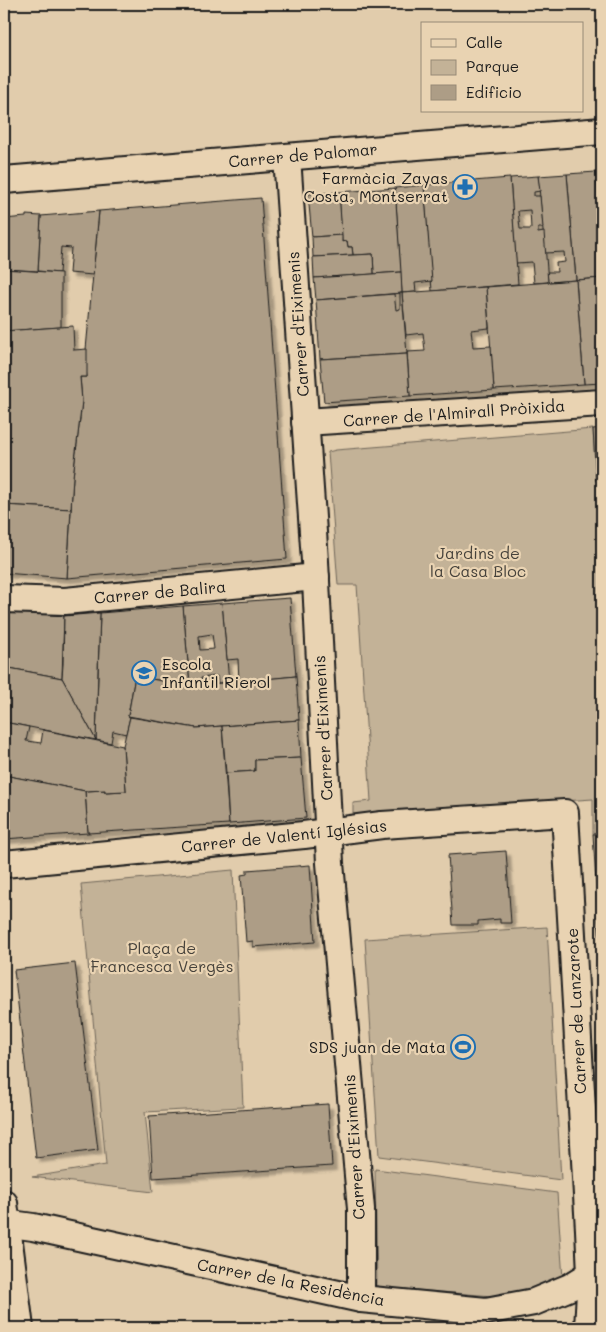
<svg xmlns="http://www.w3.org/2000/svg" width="606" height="1332" viewBox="0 0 606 1332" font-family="Mali,sans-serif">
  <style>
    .green { fill: #c3b297; stroke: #70675a }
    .building { fill: #ad9d86; stroke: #1c1c1c; fill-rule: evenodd; filter: url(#shadow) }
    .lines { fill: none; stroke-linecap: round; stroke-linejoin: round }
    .street-casing { stroke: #1c1c1c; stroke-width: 30 }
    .street { stroke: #e9d3b2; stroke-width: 26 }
    .labels { text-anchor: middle; stroke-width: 4.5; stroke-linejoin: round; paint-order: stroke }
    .street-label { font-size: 16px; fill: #1c1c1c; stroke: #e9d3b2 }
    .poi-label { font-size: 16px; fill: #1c1c1c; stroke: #e9d3b2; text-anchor: end }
    .park-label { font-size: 16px; fill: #46423b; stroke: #e9d3b2 }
  </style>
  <defs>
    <filter id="shadow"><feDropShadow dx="4.5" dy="4.5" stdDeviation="1" flood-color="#0004"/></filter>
  </defs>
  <rect width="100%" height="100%" fill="#e1ccac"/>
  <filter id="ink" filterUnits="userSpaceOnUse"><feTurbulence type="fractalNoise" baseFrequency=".02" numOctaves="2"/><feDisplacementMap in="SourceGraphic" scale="10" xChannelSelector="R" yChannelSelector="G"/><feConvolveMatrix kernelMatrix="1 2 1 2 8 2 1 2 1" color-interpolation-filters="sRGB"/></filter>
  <g filter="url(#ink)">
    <g class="green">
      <path d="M593,429L596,480H602V834H593V799L353,815V803L371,801L357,585H338L328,452L336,450Z"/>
      <path d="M233,870L243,1107L145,1112L153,1192L32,1177L106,1165L81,884Z"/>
      <path d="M547,927L561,1180L379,1156L365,939Z"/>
      <path d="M375,1169L557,1193L563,1279L506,1297L377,1287Z"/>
    </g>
    <g class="building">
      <path d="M602,171V242L596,172Z"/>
      <path d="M596,172L602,242V278L576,280L567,174Z"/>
      <path d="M567,174L576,280L548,282L547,272H557L556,263L565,262L564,252L545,253L538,176Z"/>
      <path d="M538,176L540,191L534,192V196H540L543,228H538V233L544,232L548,282L534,283L532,262L516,263L510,178ZM530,210L531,229H520L518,211Z"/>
      <path d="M510,178L518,284L432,291L424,185Z"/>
      <path d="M424,185L432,281L415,283L416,292L402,293L395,188Z"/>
      <path d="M395,188L401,272L374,274L373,254L353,255L352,247H348L347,241L342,242L339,192Z"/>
      <path d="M339,192L342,235L312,237L308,194Z"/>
      <path d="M261,198L287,559L67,578L73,477L82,401L80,377H87L85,360L99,211Z"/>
      <path d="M99,211L93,275L69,273L71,248L61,247L59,273L38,271L41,216Z"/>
      <path d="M26,215L41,216L38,271L4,269V219L26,217Z"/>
      <path d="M342,235V242L347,241L348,247H352L353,255L313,257L312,237Z"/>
      <path d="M373,254L374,274L314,278L313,257Z"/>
      <path d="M4,269L61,273V327L4,331Z"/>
      <path d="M401,272L402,293L316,300L314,278Z"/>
      <path d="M602,278V383L584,384L576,280Z"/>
      <path d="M576,280L584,384L494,390L486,287Z"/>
      <path d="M486,287L489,328L471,330L473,347L491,346L494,390L410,396L407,352L425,351L423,333L406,335L402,293Z"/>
      <path d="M400,293H402L407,354L320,359L316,300L394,294L396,310L400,309Z"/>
      <path d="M73,326L74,350L87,349V377H80L82,401L73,477L71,509L4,505V331Z"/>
      <path d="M407,354L410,396L324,402L320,359Z"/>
      <path d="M602,428V480L596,481L593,429Z"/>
      <path d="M4,505L71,509L67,578L4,573Z"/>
      <path d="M290,598L296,676L239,682L238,659L227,660L222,603Z"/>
      <path d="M222,603L229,682L218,683L217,676L201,678L202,684L190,686L183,606ZM212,634L214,649L200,650L199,636Z"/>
      <path d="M183,606L190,686L135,676L128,716L130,717L126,734L113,731L111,743L96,740L100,613Z"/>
      <path d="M4,611L64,616L62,678L4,667Z"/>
      <path d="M100,613L98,670L96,740L62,678L63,664L64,616Z"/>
      <path d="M4,667L62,678L96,740L4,722Z"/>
      <path d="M135,676L190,686L296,676L299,720L196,728L128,716Z"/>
      <path d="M130,717L196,728L222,726L229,824L88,833L85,791L105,790V792L126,791L123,746Z"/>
      <path d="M299,720L301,758L255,760V771L226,773L222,726Z"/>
      <path d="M4,722L29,727L26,741H27L41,743L43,730L123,746L126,791L105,792V790L85,791L4,775Z"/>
      <path d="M301,758L306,818L229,824L226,773L255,771V760Z"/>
      <path d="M4,775L85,791L88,833L4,839Z"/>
      <path d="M593,834H602V981Z"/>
      <path d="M506,851L511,923H500V919L478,921V925H453L448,855Z"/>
      <path d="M310,865L315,942L253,947V941L246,942L241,875L247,874V870Z"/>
      <path d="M75,963L98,1150L36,1158L14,970Z"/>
      <path d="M328,1104L332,1166L153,1178L149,1116Z"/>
    </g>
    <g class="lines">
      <defs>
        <g id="street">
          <path d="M287,157L315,561L330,863L361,1209V1299"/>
          <path d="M4,180L602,131"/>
          <path d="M305,422L602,403"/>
          <path d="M4,599L65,601L316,577"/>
          <path d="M4,864L304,835L382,825L565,813L589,1230L591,1274L588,1328"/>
          <path d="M4,1203L20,1328"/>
          <path d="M4,1223L33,1227L361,1299L486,1311L534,1302L570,1287L591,1274H602"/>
        </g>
      </defs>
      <use href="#street" class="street-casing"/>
      <use href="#street" class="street"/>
    </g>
  </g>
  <defs>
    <symbol id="pharmacy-ring" viewBox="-11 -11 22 22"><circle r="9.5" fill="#e9d3b2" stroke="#1f6fb2" stroke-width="1.5"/><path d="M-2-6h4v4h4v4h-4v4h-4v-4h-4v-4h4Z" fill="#1f6fb2"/></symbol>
    <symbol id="school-ring" viewBox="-11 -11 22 22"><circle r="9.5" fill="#e9d3b2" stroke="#1f6fb2" stroke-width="1.5"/><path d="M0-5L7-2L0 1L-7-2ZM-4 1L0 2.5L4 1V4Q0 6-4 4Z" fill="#1f6fb2"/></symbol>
    <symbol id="stadium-ring" viewBox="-11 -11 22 22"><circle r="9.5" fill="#e9d3b2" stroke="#1f6fb2" stroke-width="1.5"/><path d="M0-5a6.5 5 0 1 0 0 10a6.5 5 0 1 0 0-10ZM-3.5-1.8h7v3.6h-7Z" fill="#1f6fb2"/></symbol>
  </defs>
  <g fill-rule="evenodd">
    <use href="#pharmacy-ring" x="451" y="173" width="28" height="28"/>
    <use href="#school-ring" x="130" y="659" width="28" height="28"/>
    <use href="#stadium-ring" x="449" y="1033" width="28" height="28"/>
  </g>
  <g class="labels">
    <g class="street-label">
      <text transform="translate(303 155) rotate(-5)" y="6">Carrer de Palomar</text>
      <text transform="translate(298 324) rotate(-94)" y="6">Carrer d'Eiximenis</text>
      <text transform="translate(454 413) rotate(-4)" y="6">Carrer de l'Almirall Pròixida</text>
      <text transform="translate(160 592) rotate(-5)" y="6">Carrer de Balira</text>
      <text transform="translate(323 728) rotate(-93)" y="6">Carrer d'Eiximenis</text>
      <text transform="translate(284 836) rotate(-6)" y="6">Carrer de Valentí Iglésias</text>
      <text transform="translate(576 1011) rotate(-93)" y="6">Carrer de Lanzarote</text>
      <text transform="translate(354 1147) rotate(-94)" y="6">Carrer d'Eiximenis</text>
      <text transform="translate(291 1282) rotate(11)" y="6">Carrer de la Residència</text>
    </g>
    <g class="poi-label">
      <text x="448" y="184">Farmàcia Zayas<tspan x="448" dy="18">Costa, Montserrat</tspan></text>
      <text x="162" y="670" text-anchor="start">Escola<tspan x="162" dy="18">Infantil Rierol</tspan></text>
      <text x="446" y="1053">SDS juan de Mata</text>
    </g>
    <g class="park-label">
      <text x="478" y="559">Jardins de<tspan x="478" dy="18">la Casa Bloc</tspan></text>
      <text x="162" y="954">Plaça de<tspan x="162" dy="18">Francesca Vergès</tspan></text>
    </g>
  </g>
  <rect width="606" height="1332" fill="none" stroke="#e9d3b2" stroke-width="20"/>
  <rect x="10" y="10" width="586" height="1312" fill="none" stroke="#1c1c1c" stroke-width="2" filter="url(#ink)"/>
  <rect x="421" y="22" width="162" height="90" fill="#e9d3b2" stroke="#978a76"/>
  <rect x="431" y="39" width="25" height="8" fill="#e9d3b2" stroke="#978a76"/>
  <text x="466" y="48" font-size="15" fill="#1c1c1c">Calle</text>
  <rect x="431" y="60" width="25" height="15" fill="#c3b297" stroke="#978a76"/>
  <text x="466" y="72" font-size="15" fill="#1c1c1c">Parque</text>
  <rect x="431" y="85" width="25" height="15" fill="#ad9d86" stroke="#978a76"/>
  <text x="466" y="98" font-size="15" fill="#1c1c1c">Edificio</text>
</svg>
